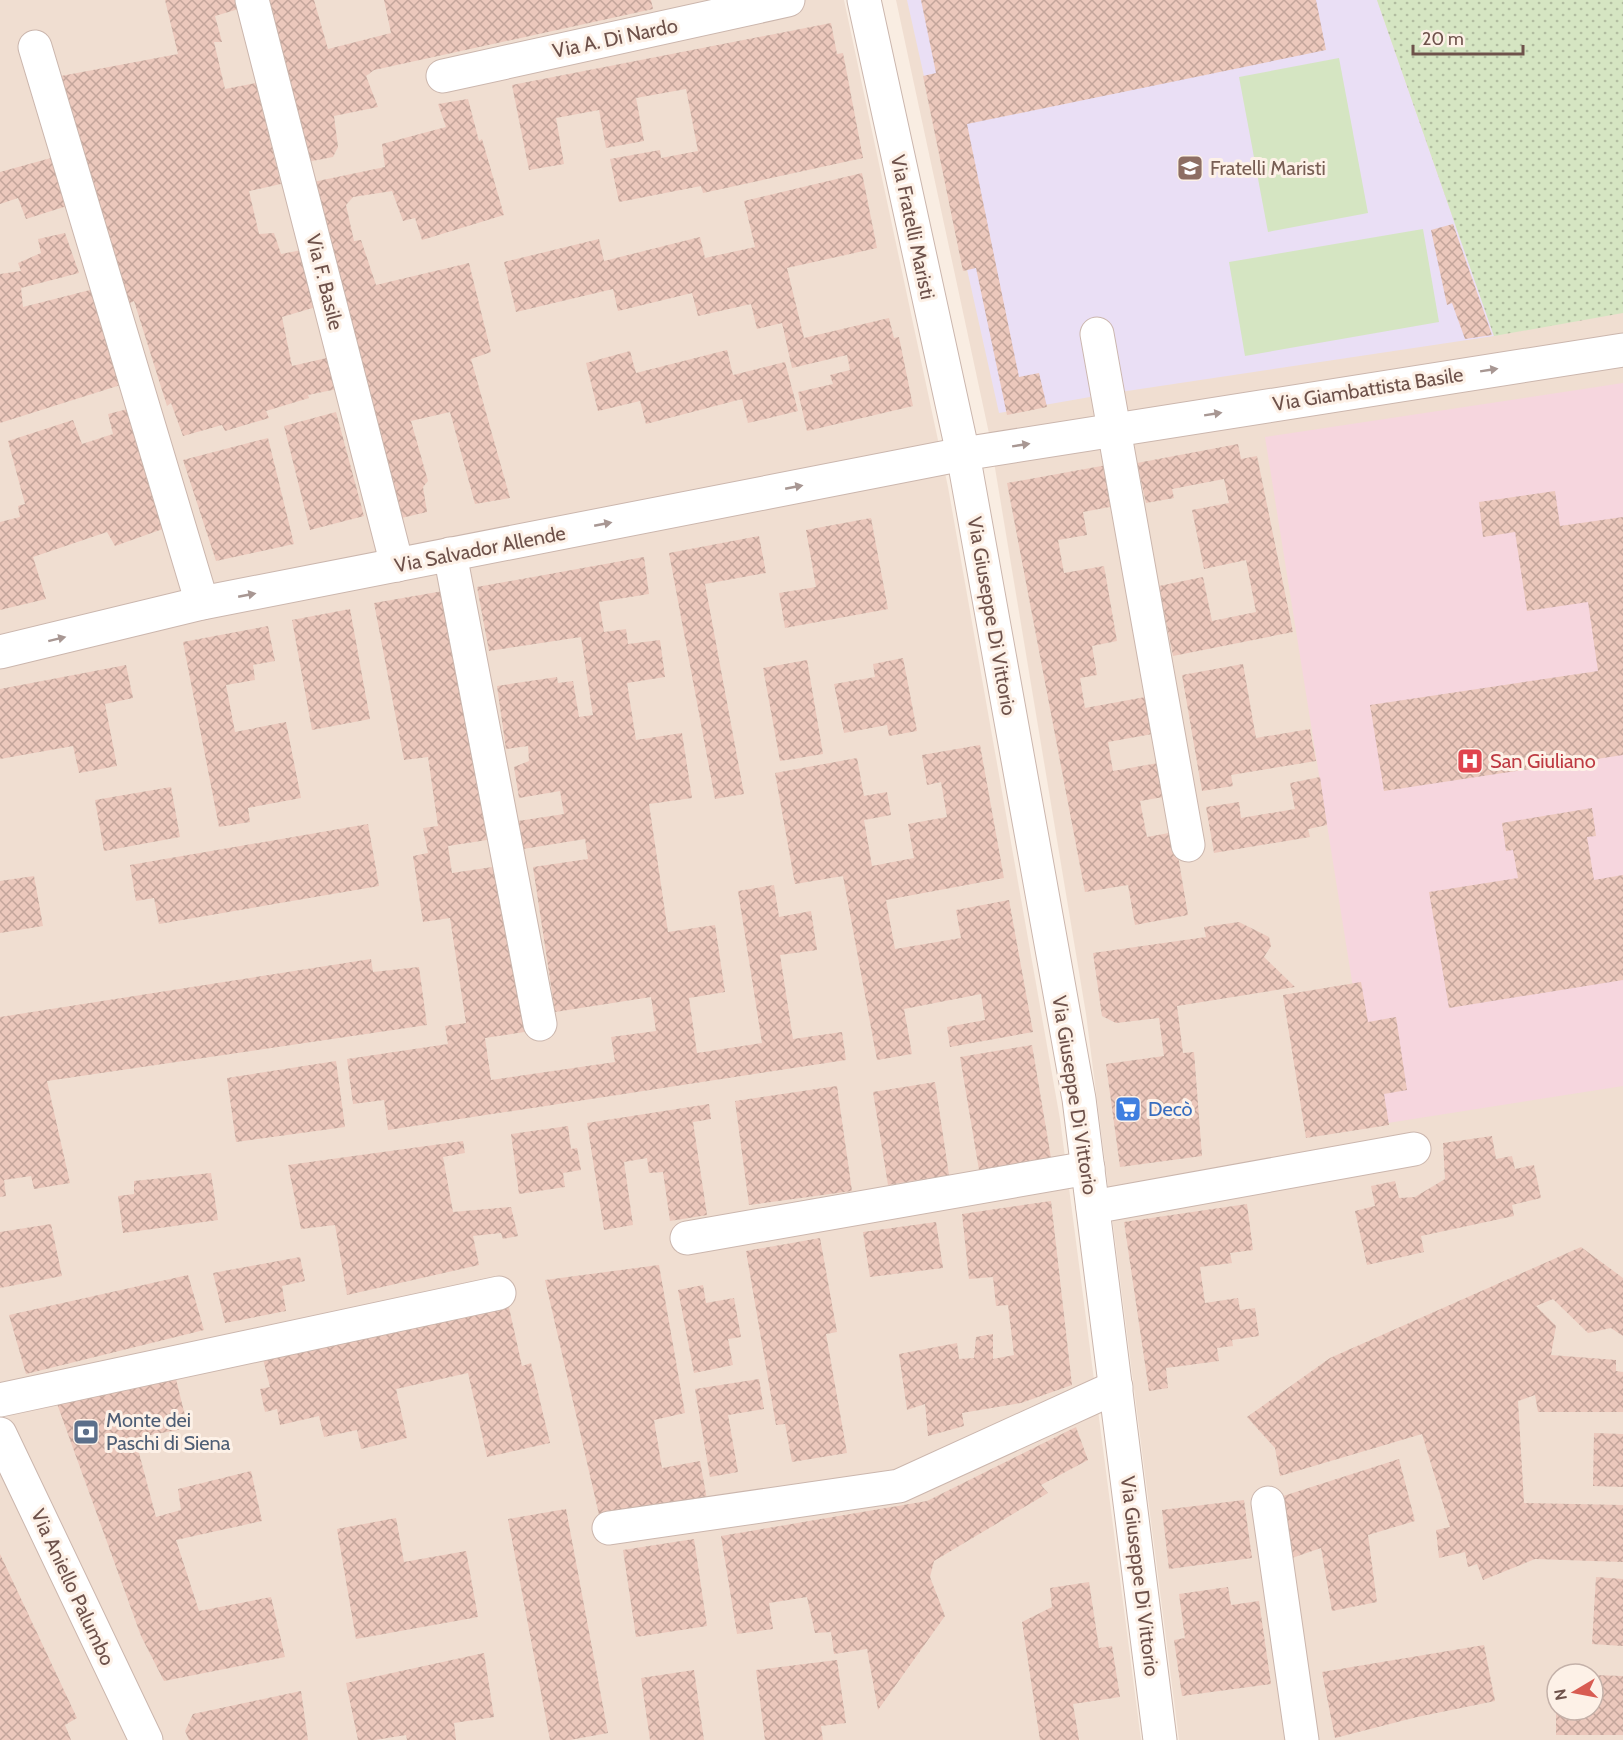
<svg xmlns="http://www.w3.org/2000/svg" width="1623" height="1740" viewBox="0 0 1623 1740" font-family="Cabin,sans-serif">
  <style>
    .residential { fill: #f0ded1; fill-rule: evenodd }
    .education { fill: #eadff5 }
    .medical { fill: #f6d6de }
    .park { fill: url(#park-dots) }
    .garden { fill: #d5e5c2 }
    .building { fill: url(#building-cross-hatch) }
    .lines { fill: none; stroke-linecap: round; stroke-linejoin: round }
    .minor-casing { stroke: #cbb6ad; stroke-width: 35 }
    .minor { stroke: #fff; stroke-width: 33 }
    .oneway { fill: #a89793 }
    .labels { text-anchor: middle; stroke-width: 6; stroke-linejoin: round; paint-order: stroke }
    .street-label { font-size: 20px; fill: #6e524b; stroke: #fdf1e7 }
    .education-label { font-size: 20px; fill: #785e54; stroke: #fdf1e7; text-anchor: start }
    .health-label { font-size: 20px; fill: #be3a42; stroke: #fdf1e7; text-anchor: start }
    .shop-label { font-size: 20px; fill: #366cbe; stroke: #fdf1e7; text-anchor: start }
    .service-label { font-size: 20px; fill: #4e5e75; stroke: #fdf1e7; text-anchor: start }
  </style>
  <defs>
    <pattern id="park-dots" width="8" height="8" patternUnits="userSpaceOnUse" patternTransform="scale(1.5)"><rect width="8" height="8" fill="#d5e5c2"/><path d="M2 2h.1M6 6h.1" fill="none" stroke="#b1bca0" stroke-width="1.8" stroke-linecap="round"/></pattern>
    <pattern id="building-cross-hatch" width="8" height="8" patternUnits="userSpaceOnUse" patternTransform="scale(1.5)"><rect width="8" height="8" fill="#ecc8bc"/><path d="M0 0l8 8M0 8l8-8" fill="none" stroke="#c3a59b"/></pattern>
  </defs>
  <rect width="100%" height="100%" fill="#f9ede2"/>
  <g class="residential">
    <path d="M0,0H844L948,487L1060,1119L1141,1740H158L0,1404Z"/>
    <path d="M896,0H1623V1740H1179L1086,1014L990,438ZM1557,1674H1593V1710H1557Z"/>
    <path d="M0,1464L127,1740H0Z"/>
  </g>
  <path class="education" d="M907,0H1377L1494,336L1107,394L999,413Z"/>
  <path class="medical" d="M1623,383V1086L1375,1125L1265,437Z"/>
  <path class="park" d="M1377,0H1623V313L1494,336Z"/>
  <g class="garden">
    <path d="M1339,58L1368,213L1268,232L1239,77Z"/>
    <path d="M1423,229L1439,322L1245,356L1229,262Z"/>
  </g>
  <g class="building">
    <path d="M165,0H239L242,8L215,16L222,42H214L225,89L256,83L281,184L249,191L259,234L274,233L281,254L302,250L316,307L282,317L292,366L331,357L337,389L308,395L309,398L266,411L269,418L225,431L222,425L183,436L171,403L167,406L134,301L128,304L61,76L178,54Z"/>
    <path d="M269,0H314L328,49L391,33L384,0H651L653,9L374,70L366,76L378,107L334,116L338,147L333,157L307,162Z"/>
    <path d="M921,0H1316L1326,50L967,124L1019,377L1039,373L1047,407L1007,415L976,268L963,271L923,76L936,73Z"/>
    <path d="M831,23L837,54L843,53L863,158L703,193L701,186L619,202L610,159L660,150L661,158L698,151L686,89L636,98L644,141L606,148L599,110L556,118L564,164L529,170L512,85Z"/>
    <path d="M468,99L479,141L482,139L504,215L422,240L415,218L403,221L392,191L353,197L346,205L354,241L361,240L376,285L469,263L491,352L471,359L510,498L475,504L450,412L411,421L428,481L423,487L427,512L397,519L313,182L385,167L382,144L446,127L438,104Z"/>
    <path d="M51,158L67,206L26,219L18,198L0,204V172Z"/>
    <path d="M862,173L877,248L787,268L804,338L889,318L894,338L899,337L913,406L807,431L798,392L833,384L830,375L850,370L847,355L792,368L782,323L757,329L751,304L698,316L692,293L618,311L613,289L516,312L504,262L599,239L604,261L700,237L705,258L755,247L744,201Z"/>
    <path d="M1453,224L1492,335L1465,339L1452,303L1447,305L1431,230Z"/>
    <path d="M65,233L79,273L21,288L23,307L94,289L130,382L0,423V274L21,271L18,263L41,253L38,239Z"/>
    <path d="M727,350L733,375L785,362L798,411L748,423L742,399L646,424L640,401L598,411L586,363L630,351L636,373Z"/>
    <path d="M132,408L174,525L115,546L107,532L33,557L46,599L0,610V522L20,517L18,506L25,504L8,441L73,420L82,444L113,434L108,414Z"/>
    <path d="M336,412L364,516L310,530L284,426Z"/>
    <path d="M268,438L294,544L216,561L183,460Z"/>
    <path d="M1238,444L1241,459L1257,456L1293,632L1173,656L1159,586L1203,577L1212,621L1256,612L1246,560L1204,569L1192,510L1229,503L1224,479L1172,489L1174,498L1146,503L1137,463Z"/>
    <path d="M1107,465L1115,506L1083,512L1087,535L1058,540L1064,573L1104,566L1117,641L1092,646L1097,675L1080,678L1085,708L1151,696L1158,733L1108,742L1113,771L1169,761L1175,795L1140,801L1147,837L1174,832L1188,915L1135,925L1128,885L1085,892L1007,483Z"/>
    <path d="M1555,491L1560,526L1623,517V755L1384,791L1370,705L1598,671L1588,602L1527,611L1515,532L1483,537L1479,502Z"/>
    <path d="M871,518L888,609L785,628L779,593L816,587L806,530Z"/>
    <path d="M759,536L766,573L705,584L744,794L715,799L669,553Z"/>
    <path d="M644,557L649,594L599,602L604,632L626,629L628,644L660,640L665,677L627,683L636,740L682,733L692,798L649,804L668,932L715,925L725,992L689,998L697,1053L762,1043L738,891L774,885L779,917L811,911L817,950L780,955L793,1039L842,1032L846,1060L388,1130L384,1100L353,1104L347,1059L448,1044L445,1026L466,1023L450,918L423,922L413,856L428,853L423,828L438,826L428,757L404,760L374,603L449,590L487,840L448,846L452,873L506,865L531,1031L485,1038L491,1080L615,1062L611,1037L656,1031L651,997L555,1012L533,867L588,859L585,839L523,849L518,821L564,814L560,791L519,798L514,767L529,761L528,746L506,749L497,686L557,677L558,683L573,681L579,717L593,715L581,637L489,651L477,587Z"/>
    <path d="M350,609L370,719L312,730L292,620Z"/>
    <path d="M268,626L275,661L253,665L255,680L226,685L235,732L286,722L301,798L248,808L250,822L219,827L183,642Z"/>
    <path d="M903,658L917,731L889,736L887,725L844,733L834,684L875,677L873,664Z"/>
    <path d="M807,660L823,754L780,761L763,668Z"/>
    <path d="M1243,664L1256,738L1310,729L1316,761L1231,775L1233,786L1202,791L1182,675Z"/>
    <path d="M126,665L133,698L105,704L117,766L79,773L73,746L0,759V689Z"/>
    <path d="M980,745L1004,878L886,900L895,949L961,938L956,910L1009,900L1033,1032L950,1047L947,1027L985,1020L981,994L904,1009L912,1054L877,1060L843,876L795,884L775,773L857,758L864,796L887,792L891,815L864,820L872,866L914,858L908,824L947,817L941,782L927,785L922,755Z"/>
    <path d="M1320,777L1327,825L1308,829L1310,837L1214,853L1206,807L1239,802L1241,818L1295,809L1290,783Z"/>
    <path d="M171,787L180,837L104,851L95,800Z"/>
    <path d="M1592,808L1596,836L1587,837L1594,880L1623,875V980L1449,1008L1429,892L1518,878L1513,850L1506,851L1502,823Z"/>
    <path d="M368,824L379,886L159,924L154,898L136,901L130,865Z"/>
    <path d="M34,876L43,926L0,933V881Z"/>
    <path d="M1239,922L1269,937L1271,946L1264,957L1295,987L1177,1006L1183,1053L1194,1052L1202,1156L1120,1167L1106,1064L1164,1056L1159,1018L1116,1023L1102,1016L1093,953L1206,937L1204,927Z"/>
    <path d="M371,959L373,972L419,967L427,1025L47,1081L70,1183L34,1189L31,1176L4,1180L6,1196L0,1197V1017Z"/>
    <path d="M1361,982L1368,1022L1396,1017L1407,1090L1384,1094L1389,1125L1306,1138L1283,995Z"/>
    <path d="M1032,1045L1051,1158L979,1170L960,1057Z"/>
    <path d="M336,1061L345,1127L236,1142L227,1078Z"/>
    <path d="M935,1082L949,1175L888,1185L873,1092Z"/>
    <path d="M837,1086L852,1191L749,1205L735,1101Z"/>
    <path d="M709,1104L711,1119L693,1122L707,1215L670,1221L663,1172L649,1173L647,1158L624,1162L633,1225L604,1230L587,1123Z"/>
    <path d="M568,1126L571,1149L577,1148L581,1170L563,1173L565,1187L519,1194L511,1134Z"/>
    <path d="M1492,1136L1496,1159L1512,1156L1515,1169L1534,1165L1541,1198L1512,1205L1514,1216L1421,1236L1424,1252L1367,1265L1355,1211L1375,1206L1371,1186L1395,1181L1399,1198L1415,1197L1445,1179L1443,1143Z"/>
    <path d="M463,1141L465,1153L443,1157L453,1212L511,1207L518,1236L503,1239L501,1233L473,1236L479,1265L347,1295L335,1225L301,1229L288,1165Z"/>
    <path d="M211,1173L218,1220L123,1233L118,1196L134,1194V1181Z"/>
    <path d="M1051,1201L1072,1385L1021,1403L962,1413L964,1426L928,1436L925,1404L907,1410L899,1354L957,1343L959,1359L974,1358L976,1337L993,1334V1359L1014,1355L1008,1305L996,1306L993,1277L969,1279L962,1214Z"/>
    <path d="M1247,1204L1253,1250L1230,1253L1232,1263L1200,1267L1205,1303L1238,1298L1240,1310L1255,1308L1259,1336L1232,1340L1233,1346L1217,1348L1219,1361L1166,1368L1168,1388L1149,1391L1124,1222Z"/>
    <path d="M936,1222L943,1268L870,1277L863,1232Z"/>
    <path d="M51,1224L62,1276L0,1288V1232Z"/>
    <path d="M820,1238L837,1332L826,1334L847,1453L792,1462L785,1424L776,1425L746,1251Z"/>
    <path d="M1581,1247L1623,1278V1336L1611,1328L1588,1333L1553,1299L1536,1306L1556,1326L1551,1355L1616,1360V1371L1623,1372V1412H1538L1535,1395L1518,1401L1524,1503L1623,1505V1562L1535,1559L1483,1580L1477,1564L1468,1567L1465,1552L1439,1558L1436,1530L1450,1527L1422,1434L1280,1476L1275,1448L1247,1417L1330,1358Z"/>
    <path d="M300,1257L305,1281L282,1286L286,1311L225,1323L213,1273Z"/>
    <path d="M659,1265L685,1413L654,1420L662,1468L700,1461L708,1505L600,1519L545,1280Z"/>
    <path d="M188,1275L204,1330L26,1374L9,1315Z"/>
    <path d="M703,1285L706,1303L734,1298L741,1337L728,1339L733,1365L694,1373L678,1290Z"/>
    <path d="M508,1303L522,1366L531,1363L550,1443L487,1457L468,1373L396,1389L407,1438L361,1449L357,1430L324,1437L319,1416L280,1425L277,1409L265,1412L260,1389L270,1387L263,1359Z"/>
    <path d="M174,1371L188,1428L135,1438L156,1517L181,1510L178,1489L251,1471L262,1521L176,1540L199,1611L271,1597L285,1657L164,1681L141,1636L56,1401Z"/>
    <path d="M759,1379L764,1409L728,1415L738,1472L710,1477L695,1389Z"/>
    <path d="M1076,1427L1088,1460L1041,1485L1048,1493L934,1561L930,1577L945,1616L878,1710L867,1649L834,1654L831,1632L815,1633L807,1597L769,1603L773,1629L737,1634L721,1536L927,1501Z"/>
    <path d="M1594,1433L1623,1434V1487L1593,1486Z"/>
    <path d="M1399,1459L1415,1521L1368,1535L1377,1602L1332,1611L1321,1548L1292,1558L1277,1498Z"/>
    <path d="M1244,1500L1252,1558L1169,1569L1162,1510Z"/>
    <path d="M566,1509L608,1733L570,1740H550L508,1519Z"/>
    <path d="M396,1518L404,1562L466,1551L478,1617L356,1639L337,1529Z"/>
    <path d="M694,1539L707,1626L636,1637L623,1550Z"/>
    <path d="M0,1554L77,1718L65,1725L71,1740H0Z"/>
    <path d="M1596,1577L1623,1579V1646L1592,1644Z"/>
    <path d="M1089,1582L1099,1648L1112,1646L1120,1697L1073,1704L1079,1740H1040L1022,1622L1052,1607L1050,1588Z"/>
    <path d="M1228,1587L1231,1605L1259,1601L1271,1684L1182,1696L1174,1640L1185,1638L1179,1594Z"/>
    <path d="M1484,1645L1495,1701L1417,1717L1335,1738L1322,1672Z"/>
    <path d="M484,1653L494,1717L454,1723L456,1740H407L406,1735L375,1740H358L346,1683Z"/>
    <path d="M837,1660L846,1723L821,1726L823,1740H765L756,1670Z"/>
    <path d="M694,1670L704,1740H650L641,1678Z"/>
    <path d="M1593,1675L1623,1676V1735H1556V1710H1593Z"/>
    <path d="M301,1691L308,1740H189L185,1731L193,1714Z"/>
  </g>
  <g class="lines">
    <defs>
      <g id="minor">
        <path d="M252,0L397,565"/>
        <path d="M864,0L963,454L1079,1099L1160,1740"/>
        <path d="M35,47L202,603"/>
        <path d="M443,76L788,0"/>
        <path d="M1097,334L1188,845"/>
        <path d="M450,554L540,1024"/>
        <path d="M0,652L202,603L963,454L1623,350"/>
        <path d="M1093,1207L1414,1149"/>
        <path d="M687,1238L1088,1168"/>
        <path d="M0,1400L499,1293"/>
        <path d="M0,1434L146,1740"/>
        <path d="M1268,1503L1302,1740"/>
        <path d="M609,1528L899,1486L1116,1387"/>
      </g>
    </defs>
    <use href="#minor" class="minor-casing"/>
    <use href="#minor" class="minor"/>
  </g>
  <defs><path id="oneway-solid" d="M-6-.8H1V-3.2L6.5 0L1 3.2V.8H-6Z" transform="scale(1.5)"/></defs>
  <g class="oneway">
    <use href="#oneway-solid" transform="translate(1489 370) rotate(-9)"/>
    <use href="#oneway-solid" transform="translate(1213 414) rotate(-9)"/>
    <use href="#oneway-solid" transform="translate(1021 445) rotate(-9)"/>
    <use href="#oneway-solid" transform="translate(794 487) rotate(-11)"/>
    <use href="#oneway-solid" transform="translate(603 524) rotate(-11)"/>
    <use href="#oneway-solid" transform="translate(247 595) rotate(-11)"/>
    <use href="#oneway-solid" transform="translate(57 639) rotate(-14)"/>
  </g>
  <defs>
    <symbol id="school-square" viewBox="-11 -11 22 22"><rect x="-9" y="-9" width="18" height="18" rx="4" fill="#8d6e63" stroke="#fdf1e7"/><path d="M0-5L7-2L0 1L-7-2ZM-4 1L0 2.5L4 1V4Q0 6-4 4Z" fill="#fff"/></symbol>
    <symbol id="hospital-square" viewBox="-11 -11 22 22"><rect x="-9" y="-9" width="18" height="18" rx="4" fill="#e0444e" stroke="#fdf1e7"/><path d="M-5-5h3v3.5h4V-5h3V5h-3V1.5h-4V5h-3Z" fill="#fff"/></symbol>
    <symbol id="supermarket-square" viewBox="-11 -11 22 22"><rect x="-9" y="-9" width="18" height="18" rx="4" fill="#3f7fe0" stroke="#fdf1e7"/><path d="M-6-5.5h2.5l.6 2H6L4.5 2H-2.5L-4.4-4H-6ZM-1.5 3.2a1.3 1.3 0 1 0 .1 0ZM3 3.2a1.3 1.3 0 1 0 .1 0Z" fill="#fff"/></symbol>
    <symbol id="bank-square" viewBox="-11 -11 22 22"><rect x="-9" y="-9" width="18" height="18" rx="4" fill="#5c6f8a" stroke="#fdf1e7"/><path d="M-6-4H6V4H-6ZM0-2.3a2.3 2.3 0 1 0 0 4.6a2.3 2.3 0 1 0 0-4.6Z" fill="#fff"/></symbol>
  </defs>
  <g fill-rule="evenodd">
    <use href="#school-square" x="1175" y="153" width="30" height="30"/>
    <use href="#hospital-square" x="1455" y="746" width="30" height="30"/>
    <use href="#supermarket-square" x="1113" y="1094" width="30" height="30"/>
    <use href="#bank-square" x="71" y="1417" width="30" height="30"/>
  </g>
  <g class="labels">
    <g class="street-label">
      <text transform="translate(615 38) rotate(-12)" y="7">Via A. Di Nardo</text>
      <text transform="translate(913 227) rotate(78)" y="7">Via Fratelli Maristi</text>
      <text transform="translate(325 282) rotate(76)" y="7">Via F. Basile</text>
      <text transform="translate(1368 389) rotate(-9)" y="7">Via Giambattista Basile</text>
      <text transform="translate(480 549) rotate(-11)" y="7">Via Salvador Allende</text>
      <text transform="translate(992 616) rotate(80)" y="7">Via Giuseppe Di Vittorio</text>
      <text transform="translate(1075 1095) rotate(81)" y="7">Via Giuseppe Di Vittorio</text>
      <text transform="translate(1140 1576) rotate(83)" y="7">Via Giuseppe Di Vittorio</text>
      <text transform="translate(73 1587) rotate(65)" y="7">Via Aniello Palumbo</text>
    </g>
    <g class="education-label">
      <text x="1210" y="175">Fratelli Maristi</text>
    </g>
    <g class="health-label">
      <text x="1490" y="768">San Giuliano</text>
    </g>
    <g class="shop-label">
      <text x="1148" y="1116">Decò</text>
    </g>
    <g class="service-label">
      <text x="106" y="1427">Monte dei<tspan x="106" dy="23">Paschi di Siena</tspan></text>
    </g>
  </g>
  <g transform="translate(1575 1692) rotate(260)"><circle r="28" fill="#fdf1e7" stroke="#c4b1a9" stroke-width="1.5"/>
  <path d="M0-4.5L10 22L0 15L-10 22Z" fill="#d85c52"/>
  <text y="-9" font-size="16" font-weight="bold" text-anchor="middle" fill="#6e524b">N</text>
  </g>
  <path d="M1413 45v9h110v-9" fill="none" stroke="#6e524b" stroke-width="3"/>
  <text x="1422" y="45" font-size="18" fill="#6e524b" stroke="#fdf1e7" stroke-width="4.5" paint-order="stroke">20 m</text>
</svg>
